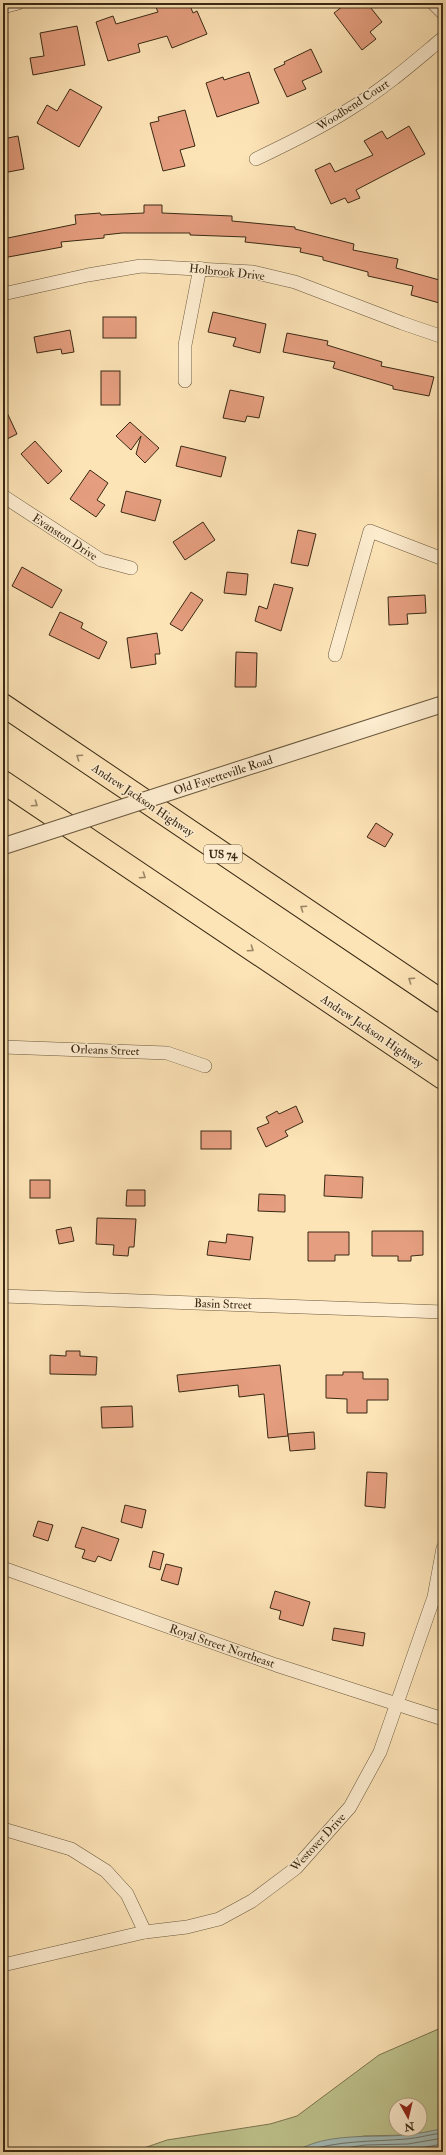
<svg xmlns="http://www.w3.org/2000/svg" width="446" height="2155" viewBox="0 0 446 2155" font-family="'IM FELL Double Pica',serif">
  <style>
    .green { fill: #bfc48e; stroke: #7c7651; fill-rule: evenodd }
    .water { fill: #a3bcb8; stroke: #798176 }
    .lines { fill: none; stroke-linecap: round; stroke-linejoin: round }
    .shore { stroke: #6e7266; stroke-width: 1 }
    .building { fill: #e59e7f; stroke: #392914 }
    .minor-casing { stroke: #6a583d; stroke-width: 14 }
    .tertiary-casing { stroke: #6a583d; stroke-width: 18 }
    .motorway-casing { stroke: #392914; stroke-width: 24 }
    .minor { stroke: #feedd0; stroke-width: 13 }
    .tertiary { stroke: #feedd0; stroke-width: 16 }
    .motorway { stroke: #fde4b7; stroke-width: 22 }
    .tertiary-bridge-casing { stroke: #6a583d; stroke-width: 18; stroke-linecap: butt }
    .tertiary-bridge { stroke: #feedd0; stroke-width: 16 }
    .oneway { stroke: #9b8666 }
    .labels { text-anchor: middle; stroke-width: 3; stroke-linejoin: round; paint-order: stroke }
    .shield { fill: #feedd0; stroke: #74644c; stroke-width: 1 }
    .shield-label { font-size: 11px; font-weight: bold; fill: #392914 }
    .street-label { font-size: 12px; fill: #392914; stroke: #feedd0 }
  </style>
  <rect width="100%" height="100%" fill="#fde4b7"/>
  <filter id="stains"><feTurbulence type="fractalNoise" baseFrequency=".005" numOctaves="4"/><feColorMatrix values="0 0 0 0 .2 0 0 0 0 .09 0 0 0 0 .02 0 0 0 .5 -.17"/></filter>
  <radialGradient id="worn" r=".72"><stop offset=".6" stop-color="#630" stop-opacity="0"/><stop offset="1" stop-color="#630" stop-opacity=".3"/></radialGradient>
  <path class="green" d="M443,2027V2130L407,2135L364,2136L321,2142L295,2152H139L141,2149L167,2140L270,2124L297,2116L379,2055ZM396,2105H420V2129H396Z"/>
  <path class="water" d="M441,2129L443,2130V2152H295C326,2132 372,2138 407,2135C418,2134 430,2131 441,2129Z"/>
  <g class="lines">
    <g class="shore">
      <path d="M303,2152C339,2140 369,2142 406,2139C419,2138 431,2134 443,2133"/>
      <path d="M319,2152L365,2145L408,2144L443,2138"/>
      <path d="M356,2152L408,2150L443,2144"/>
    </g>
  </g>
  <g class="building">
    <path d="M154,3H189L193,13L197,11L207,34L172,48L167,36L138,44L140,52L108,61L96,22L113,16L116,24L158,12Z"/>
    <path d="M347,3H367L382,22L370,32L376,39L362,50L334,13Z"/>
    <path d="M77,26L85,65L33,75L30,58L44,56L40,33Z"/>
    <path d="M311,49L322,72L302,81L306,89L287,97L274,69L285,64L284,62Z"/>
    <path d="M249,72L259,103L217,117L206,83L223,77L224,80Z"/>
    <path d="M70,89L102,107L79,147L37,123L47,105L57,111Z"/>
    <path d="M185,110L195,146L180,150L185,166L163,171L150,123L159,121L158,117Z"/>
    <path d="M409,126L425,154L356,190L360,198L348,203L345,198L331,204L315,170L330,163L335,172L373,155L364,141L382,131L387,139Z"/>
    <path d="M18,136L24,169L3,173V139Z"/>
    <path d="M144,205H162V213L232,216V221L295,227V229L354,244L353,250L398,259L396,268L443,281V304L411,295L413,286L368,276V272L323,260V257L300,252L301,248L245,242L246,237L190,235V233H122L104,235V238L61,242L62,247L3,258V239L76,224L75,215L100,213L101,215L144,213Z"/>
    <path d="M213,312L266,324L260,353L233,346L236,338L208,332Z"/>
    <rect x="103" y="317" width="33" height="21"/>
    <path d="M70,330L74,352L62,354L61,349L37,353L34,337Z"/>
    <path d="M287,333L328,341L327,345L382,362L381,366L434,377L429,396L393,389V386L333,368L335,362L283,352Z"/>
    <rect x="101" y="371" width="19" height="34"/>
    <path d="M230,390L264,397L259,418L247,416L245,422L223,418Z"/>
    <path d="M3,404L17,434L3,441Z"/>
    <path d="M130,422L159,448L145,463L136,454L141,436L131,450L116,436Z"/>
    <path d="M35,441L62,471L48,484L21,454Z"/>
    <path d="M181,446L226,457L221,477L176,466Z"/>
    <path d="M90,470L108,483L97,500L105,505L96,517L70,499Z"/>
    <path d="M126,491L161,500L155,521L121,512Z"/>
    <path d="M203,522L215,540L185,560L173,542Z"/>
    <path d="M298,530L316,534L308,566L291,563Z"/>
    <path d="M22,567L62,590L52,608L12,586Z"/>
    <path d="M227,572L248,574L246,595L224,593Z"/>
    <path d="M274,584L293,588L281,631L255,621L259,606L267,609Z"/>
    <path d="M191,592L203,600L182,631L170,624Z"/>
    <path d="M425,595L426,613L407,614L408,624L389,625L388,597Z"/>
    <path d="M60,612L83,623L81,628L107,642L99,659L49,635Z"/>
    <path d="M157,633L160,654H155L156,664L131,668L127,638Z"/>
    <path d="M236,652L257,653L256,687H235Z"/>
    <path d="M376,823L393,834L385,847L367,837Z"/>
    <path d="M296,1106L303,1122L285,1131L288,1136L266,1147L257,1128L269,1123L266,1117L277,1111L279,1114Z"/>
    <rect x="201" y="1131" width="30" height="18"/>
    <path d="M325,1175L363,1177L362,1198L324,1196Z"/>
    <rect x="30" y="1180" width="20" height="18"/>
    <path d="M127,1190H145V1206H126Z"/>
    <path d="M259,1194L285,1195V1212L258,1211Z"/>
    <path d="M97,1218L136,1219L134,1247H129L128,1256L113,1255L114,1245L96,1244Z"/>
    <path d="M71,1227L74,1241L59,1244L56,1230Z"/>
    <path d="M372,1231H423V1255L411,1256V1261H398V1256H372Z"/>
    <path d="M308,1232H349V1255H335V1261H308Z"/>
    <path d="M227,1234L253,1237L250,1260L207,1255L209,1241L226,1243Z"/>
    <path d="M66,1351H80V1356L97,1357L96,1375L50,1374V1355L66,1356Z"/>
    <path d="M280,1365L288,1436L268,1438L264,1394L239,1397L238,1385L179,1392L177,1375Z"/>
    <path d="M343,1372H363V1379H388V1400H367V1413H347V1399L326,1398V1375H343Z"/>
    <path d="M132,1406L133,1427L102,1428L101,1407Z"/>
    <path d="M314,1432L315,1449L290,1451L288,1434Z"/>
    <path d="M367,1472L387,1473L385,1508L365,1506Z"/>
    <path d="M125,1505L146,1510L142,1528L121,1522Z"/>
    <path d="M38,1521L53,1525L48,1541L33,1536Z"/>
    <path d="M82,1527L119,1539L111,1561L98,1556L95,1562L82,1558L85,1550L75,1547Z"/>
    <path d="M153,1551L164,1554L160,1570L149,1567Z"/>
    <path d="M166,1564L182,1568L178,1585L161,1580Z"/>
    <path d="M275,1591L310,1602L303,1626L279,1619L281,1611L270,1608Z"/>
    <path d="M334,1628L365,1633L363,1646L332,1640Z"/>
  </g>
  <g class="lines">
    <defs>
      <g id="minor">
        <path d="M433,3L443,13"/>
        <path d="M3,7L18,3"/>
        <path d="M256,159C289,143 322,127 353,107C386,87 414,62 443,38"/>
        <path d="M3,294L88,275L141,266L253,272L295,282L402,323L443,337"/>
        <path d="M185,381V345L200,268"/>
        <path d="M3,496L101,560L131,568"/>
        <path d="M335,655L370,531L443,559"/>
        <path d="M3,1047L167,1053L205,1066"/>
        <path d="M3,1296L443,1312"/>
        <path d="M3,1568L276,1665L443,1719"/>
        <path d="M3,1829L71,1849L106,1871L127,1894L145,1932"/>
        <path d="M3,1965L145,1932L187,1927L219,1919L252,1901L296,1868L350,1807L380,1752L434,1597L443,1548"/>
      </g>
      <path id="tertiary" d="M213,778L443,704"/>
      <g id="motorway">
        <path d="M3,705L443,1002"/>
        <path d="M3,782L443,1078"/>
      </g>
    </defs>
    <use href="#minor" class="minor-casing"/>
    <use href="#tertiary" class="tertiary-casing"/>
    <use href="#motorway" class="motorway-casing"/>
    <use href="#minor" class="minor"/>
    <use href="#tertiary" class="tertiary"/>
    <use href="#motorway" class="motorway"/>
    <defs>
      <path id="tertiary-bridge" d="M4,846L213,778"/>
    </defs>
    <use href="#tertiary-bridge" class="tertiary-bridge-casing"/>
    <use href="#tertiary-bridge" class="tertiary-bridge"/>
  </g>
  <defs><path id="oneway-chevron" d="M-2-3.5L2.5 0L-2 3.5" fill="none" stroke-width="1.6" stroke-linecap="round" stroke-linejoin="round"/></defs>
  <g class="oneway">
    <use href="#oneway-chevron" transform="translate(79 757) rotate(-146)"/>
    <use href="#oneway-chevron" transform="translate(35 804) rotate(34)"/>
    <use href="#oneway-chevron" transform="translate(143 876) rotate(34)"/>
    <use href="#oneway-chevron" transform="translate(303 908) rotate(-146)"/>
    <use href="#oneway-chevron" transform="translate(251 949) rotate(34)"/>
    <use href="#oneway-chevron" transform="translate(411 980) rotate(-146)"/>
  </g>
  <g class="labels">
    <rect class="shield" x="204" y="845" width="38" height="18" rx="3"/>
    <g class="shield-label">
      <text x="223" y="858">US 74</text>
    </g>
    <g class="street-label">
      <text transform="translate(353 105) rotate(-33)" y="4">Woodbend Court</text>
      <text transform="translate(227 272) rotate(6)" y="4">Holbrook Drive</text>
      <text transform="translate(65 537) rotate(33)" y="4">Evanston Drive</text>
      <text transform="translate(223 775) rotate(-18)" y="4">Old Fayetteville Road</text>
      <text transform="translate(143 800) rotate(34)" y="4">Andrew Jackson Highway</text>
      <text transform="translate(372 1031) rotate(34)" y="4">Andrew Jackson Highway</text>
      <text transform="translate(105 1050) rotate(2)" y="4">Orleans Street</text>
      <text transform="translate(223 1304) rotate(2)" y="4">Basin Street</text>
      <text transform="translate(222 1646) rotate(19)" y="4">Royal Street Northeast</text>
      <text transform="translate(318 1842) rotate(-47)" y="4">Westover Drive</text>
    </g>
  </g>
  <rect width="446" height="2155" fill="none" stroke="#fde4b7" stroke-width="16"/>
  <rect x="4" y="4" width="438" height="2147" fill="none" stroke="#392914" stroke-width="2"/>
  <rect x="8" y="8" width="430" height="2139" fill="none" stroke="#392914"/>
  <g transform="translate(408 2117) rotate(172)"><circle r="19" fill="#feedd0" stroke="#af9f85"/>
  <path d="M0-3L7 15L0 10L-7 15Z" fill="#8f2418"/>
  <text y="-6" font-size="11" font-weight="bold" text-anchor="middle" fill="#392914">N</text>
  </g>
  <rect width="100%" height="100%" filter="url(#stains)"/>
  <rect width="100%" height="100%" fill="url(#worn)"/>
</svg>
